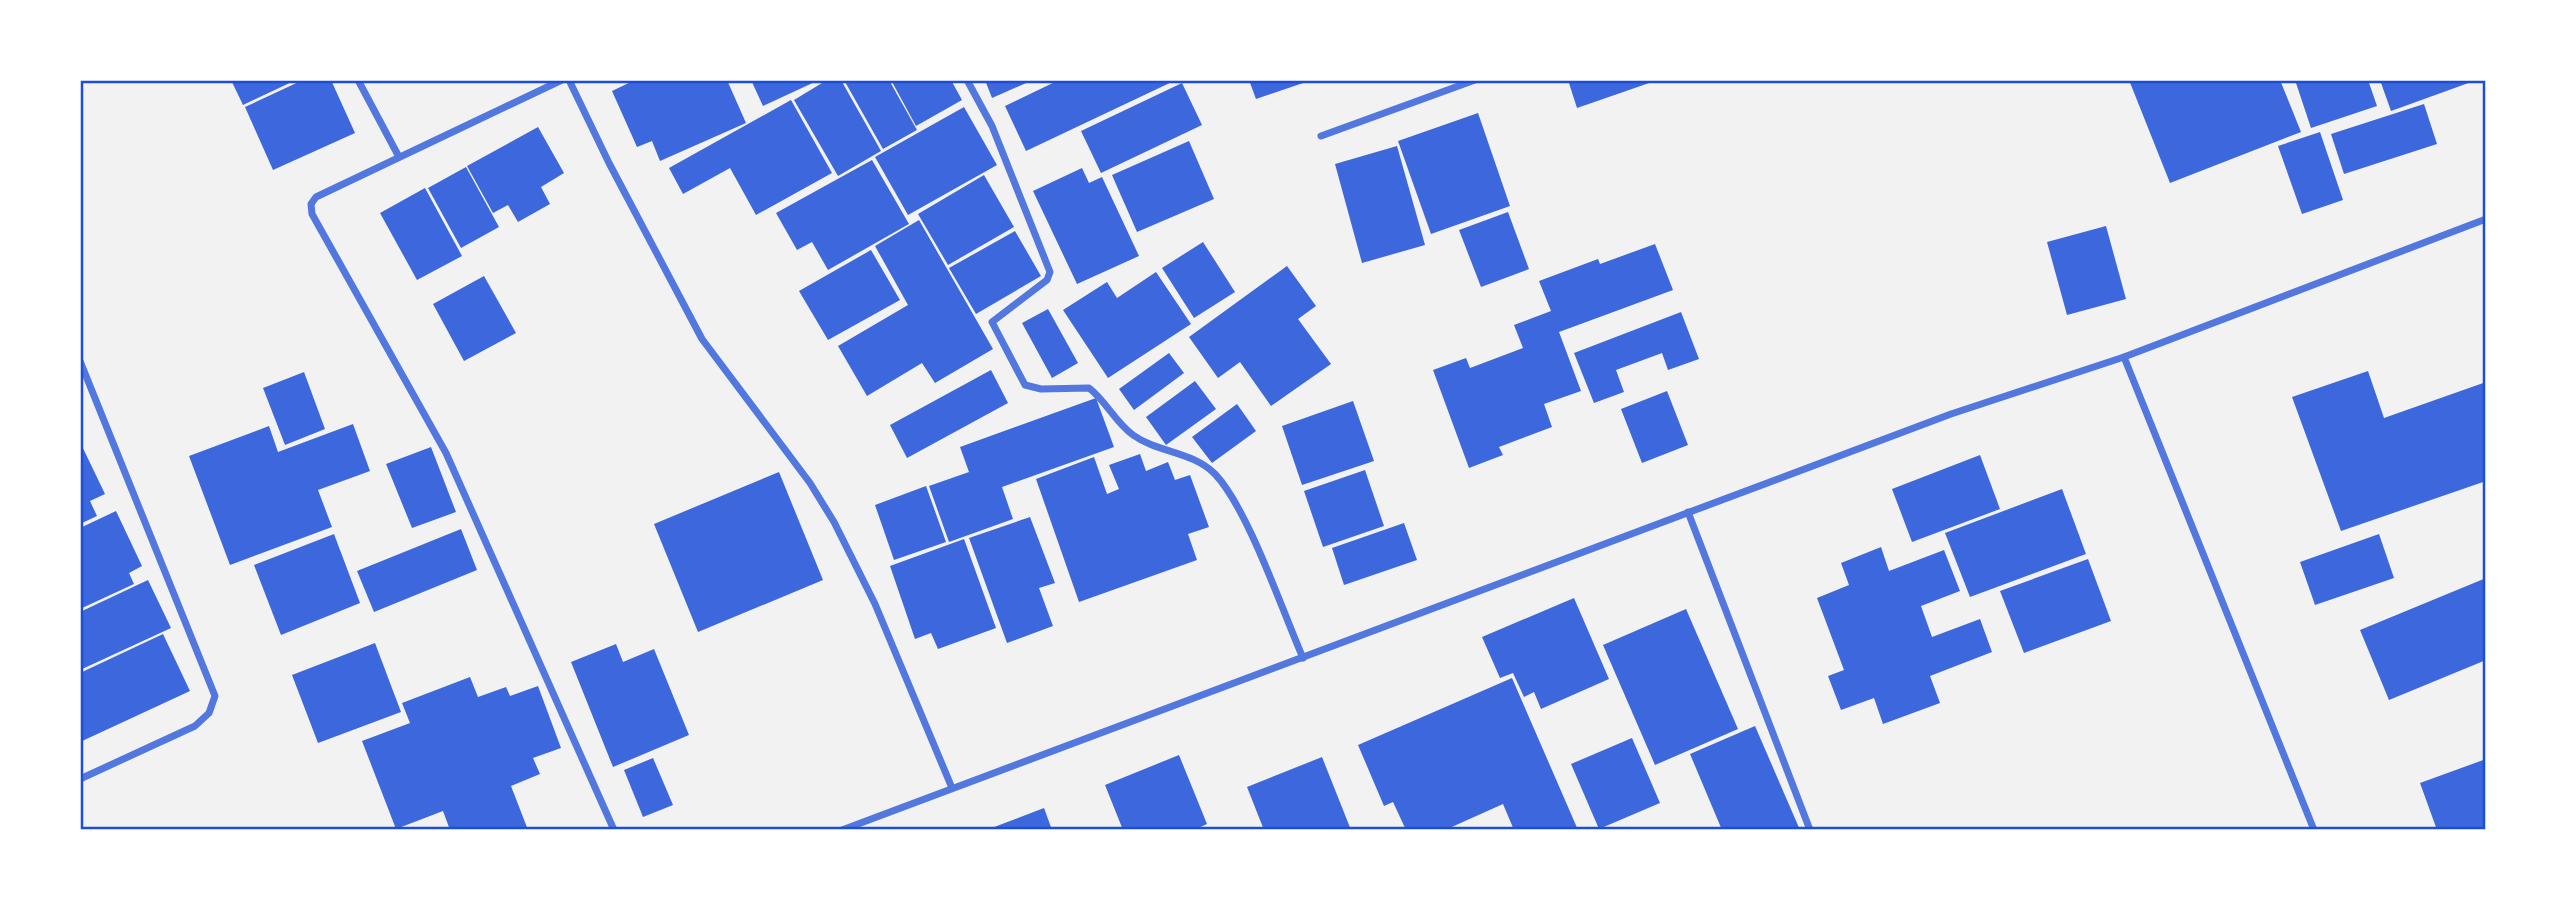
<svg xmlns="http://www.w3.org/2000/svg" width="2566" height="910" viewBox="0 0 2566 910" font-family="'Varela Round',sans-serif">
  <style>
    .building { fill: #3d67dc }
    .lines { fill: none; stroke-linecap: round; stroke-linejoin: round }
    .minor { stroke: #5277de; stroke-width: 7 }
    .neatline { fill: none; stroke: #1d4ed8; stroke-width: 2.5 }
  </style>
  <rect width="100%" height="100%" fill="#f2f2f2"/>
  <g class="building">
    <path d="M231,80H296L243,105Z"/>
    <path d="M303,80H331L355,133L273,170L245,107Z"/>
    <path d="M635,80H727L746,123L660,161L652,141L637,147L612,91Z"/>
    <path d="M751,80H819L763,106Z"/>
    <path d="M827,80H841L881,151L838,176L794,100Z"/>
    <path d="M844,80H889L917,130L883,149Z"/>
    <path d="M891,80H951L962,100L916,126Z"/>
    <path d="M985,80H1033L992,98Z"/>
    <path d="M1059,80H1176L1026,151L1005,106Z"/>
    <path d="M1249,80H1309V81L1256,99Z"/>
    <path d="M1568,80H1655V81L1577,108Z"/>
    <path d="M2129,80H2280L2301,132L2170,183Z"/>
    <path d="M2295,80H2368L2377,106L2311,128Z"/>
    <path d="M2380,80H2474V81L2391,111Z"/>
    <path d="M1182,83L1202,125L1101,173L1081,131Z"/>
    <path d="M791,100L832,173L756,215L730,168L683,194L669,168Z"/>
    <path d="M2424,104L2437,144L2344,174L2331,134Z"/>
    <path d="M964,107L997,165L908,215L875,157Z"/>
    <path d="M1478,113L1510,206L1431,234L1398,141Z"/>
    <path d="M538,127L564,173L541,187L550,204L518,222L508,205L493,213L467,166Z"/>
    <path d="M2320,132L2343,200L2302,214L2278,146Z"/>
    <path d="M1189,141L1214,199L1137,232L1112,175Z"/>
    <path d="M1397,146L1425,245L1362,263L1335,164Z"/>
    <path d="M872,160L909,224L828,270L812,242L797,250L776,213Z"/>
    <path d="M466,167L499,227L461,248L428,188Z"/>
    <path d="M1082,168L1089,183L1102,177L1139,256L1077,284L1033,191Z"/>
    <path d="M984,175L1014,227L948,265L918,214Z"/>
    <path d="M425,188L462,256L417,280L380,213Z"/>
    <path d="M1508,212L1529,269L1481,287L1459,230Z"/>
    <path d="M919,220L993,349L935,383L922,363L867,396L838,346L908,305L875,246Z"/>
    <path d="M2106,226L2126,299L2067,315L2047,242Z"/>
    <path d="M1015,231L1041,276L976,314L949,268Z"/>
    <path d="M1203,242L1235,292L1194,318L1162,268Z"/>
    <path d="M1655,244L1673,290L1559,332L1581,391L1544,404L1552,427L1499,447L1503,455L1469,468L1433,370L1466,358L1470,368L1523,348L1514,325L1551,311L1539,281L1598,259L1600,264Z"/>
    <path d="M871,250L900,300L828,340L799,291Z"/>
    <path d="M1287,266L1316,306L1298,319L1331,364L1271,406L1240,362L1218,378L1189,337Z"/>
    <path d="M1156,272L1191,324L1108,378L1063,310L1107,282L1117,298Z"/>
    <path d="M484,276L516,333L464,361L433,304Z"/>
    <path d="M1048,309L1078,363L1052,378L1022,323Z"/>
    <path d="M1681,312L1699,359L1668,370L1662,353L1616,370L1624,392L1594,403L1574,353Z"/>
    <path d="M1169,353L1184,373L1134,410L1119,389Z"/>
    <path d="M991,370L1008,403L907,458L890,425Z"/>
    <path d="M2368,371L2384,418L2486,382V481L2341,531L2292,397Z"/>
    <path d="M304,372L325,429L285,445L263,388Z"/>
    <path d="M1195,381L1216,409L1166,445L1146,417Z"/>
    <path d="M1667,391L1688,445L1642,463L1621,409Z"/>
    <path d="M1096,398L1114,447L1002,487L1013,519L949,542L929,486L969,472L960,447Z"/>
    <path d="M1353,401L1374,461L1302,485L1282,426Z"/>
    <path d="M1237,404L1256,431L1212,463L1192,437Z"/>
    <path d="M353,424L370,471L318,490L332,527L230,565L189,456L269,426L278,452Z"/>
    <path d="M80,442L105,494L90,501L97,516L80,524Z"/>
    <path d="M431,447L456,512L412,528L386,464Z"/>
    <path d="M1140,454L1146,471L1168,462L1175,480L1190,475L1209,527L1188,534L1197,560L1079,602L1036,479L1094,457L1107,494L1119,489L1109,465Z"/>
    <path d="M1980,455L2000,509L1912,542L1892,489Z"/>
    <path d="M1365,470L1384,526L1323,547L1304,491Z"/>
    <path d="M779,472L823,580L698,632L654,524Z"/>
    <path d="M926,486L946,542L894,560L875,505Z"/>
    <path d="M2062,489L2086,554L1970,597L1945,533Z"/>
    <path d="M116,511L142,566L129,573L134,584L80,609V528Z"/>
    <path d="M1030,517L1055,583L1039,588L1053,626L1007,643L969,538Z"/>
    <path d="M1404,523L1417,560L1344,585L1332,548Z"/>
    <path d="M461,529L477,570L374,612L357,571Z"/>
    <path d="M334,534L360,603L281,635L254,565Z"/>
    <path d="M2379,534L2394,578L2315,605L2300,562Z"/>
    <path d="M964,539L996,628L938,649L931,633L915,639L890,566Z"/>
    <path d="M1881,547L1889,571L1944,550L1960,591L1921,606L1932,637L1980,619L1992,652L1930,676L1940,703L1883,724L1874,698L1841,710L1828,676L1844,670L1817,598L1849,585L1841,563Z"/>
    <path d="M2088,559L2111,621L2024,653L2000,591Z"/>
    <path d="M2486,578V660L2389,700L2360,630Z"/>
    <path d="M148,580L171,628L80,670V612Z"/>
    <path d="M1574,598L1609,679L1541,709L1534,692L1524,697L1513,673L1500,678L1482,637Z"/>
    <path d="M1686,609L1738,729L1655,765L1603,645Z"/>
    <path d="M163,634L190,691L80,742V673Z"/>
    <path d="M375,643L401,712L318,743L292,675Z"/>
    <path d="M616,644L623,662L654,649L689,735L613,767L571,662Z"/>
    <path d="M470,677L478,697L506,687L510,696L538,686L561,748L533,758L540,774L511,786L528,830H450L443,811L396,829L362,741L410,723L402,703Z"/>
    <path d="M1512,678L1578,830H1514L1503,804L1445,830H1406L1393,802L1384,806L1358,745Z"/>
    <path d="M1755,726L1800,830H1722L1690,754Z"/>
    <path d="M1632,738L1660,803L1599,829L1571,764Z"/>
    <path d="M1179,755L1207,824L1194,830H1123L1105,785Z"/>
    <path d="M1322,757L1351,830H1264L1247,787Z"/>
    <path d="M653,758L673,805L643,817L624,770Z"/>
    <path d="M2486,759V830H2437L2420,783Z"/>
    <path d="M1044,808L1052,830H989V829Z"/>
  </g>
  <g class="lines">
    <g class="minor">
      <path d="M358,80L399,157"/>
      <path d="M562,80L316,197L311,204L312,214L446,453L614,830"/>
      <path d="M569,80L609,163L702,339L810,483L834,522L875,604L952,788"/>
      <path d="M967,80L992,126L1050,272L1047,280L992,322L1025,385L1041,389L1089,388C1106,401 1115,422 1133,435C1158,453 1192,451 1215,474C1248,509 1282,610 1303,658"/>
      <path d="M1321,136L1475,80"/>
      <path d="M2124,357L2314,830"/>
      <path d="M80,361L215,696L209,713L195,726L80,779"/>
      <path d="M1688,512L1810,830"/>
      <path d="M842,830L1951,414L2124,357L2486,219"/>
    </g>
  </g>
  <rect width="2566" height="910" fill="none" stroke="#ffffff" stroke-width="164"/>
  <rect x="82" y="82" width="2402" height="746" class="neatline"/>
</svg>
